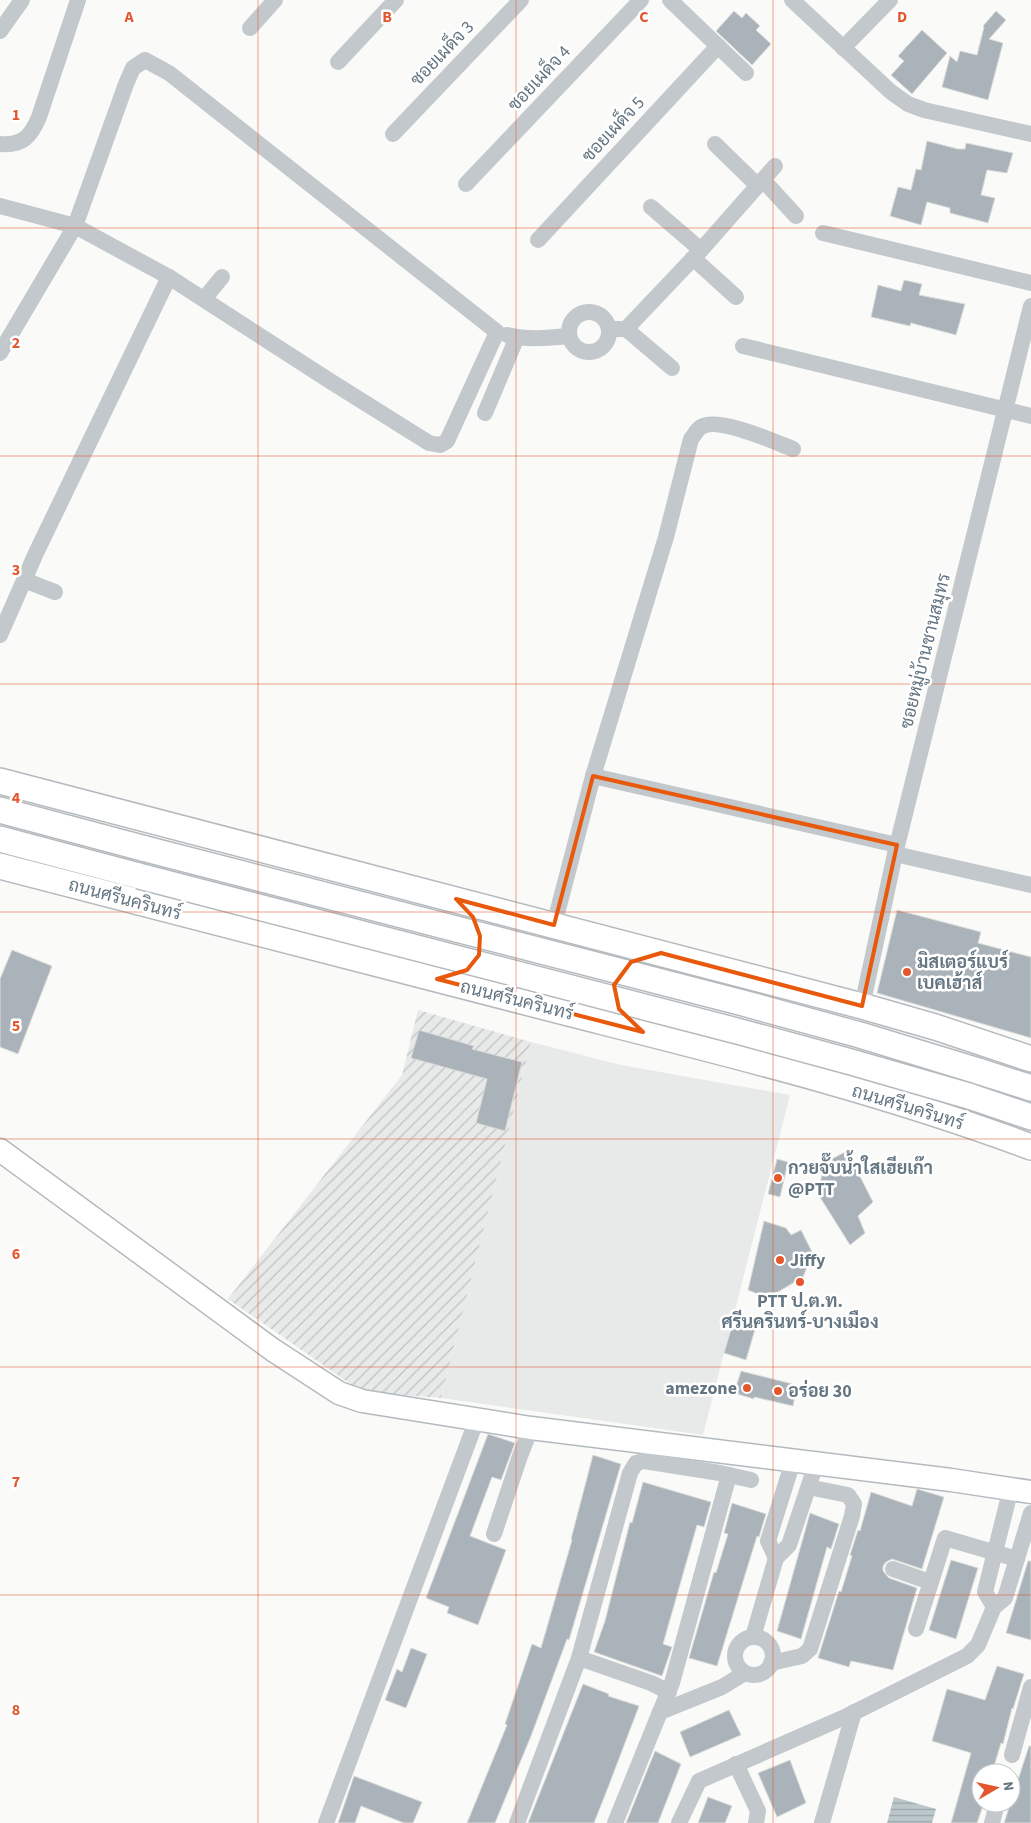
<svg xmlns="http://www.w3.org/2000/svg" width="1031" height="1823" viewBox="0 0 1031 1823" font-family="'Source Sans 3',Sarabun,sans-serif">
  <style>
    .built { fill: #e8e9e9 }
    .industrial { fill: url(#industrial-furrows) }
    .water { fill: url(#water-rules) }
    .building { fill: #aab3b9; stroke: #dcdcda }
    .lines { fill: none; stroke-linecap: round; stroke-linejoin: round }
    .secondary-casing { stroke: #b3babf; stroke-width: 25 }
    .primary-casing { stroke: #b5babe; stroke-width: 28 }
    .street { stroke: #c3c8cc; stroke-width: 16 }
    .secondary { stroke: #fff; stroke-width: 22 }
    .primary { stroke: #fff; stroke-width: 25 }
    .primary-bridge-casing { stroke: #b5babe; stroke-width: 28; stroke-linecap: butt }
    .primary-bridge { stroke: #fff; stroke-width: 25 }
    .marked { fill: none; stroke: #e8590c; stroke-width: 4; stroke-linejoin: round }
    .grid { fill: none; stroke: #e4572e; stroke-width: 1; stroke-opacity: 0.55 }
    .poi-dot { fill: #e4572e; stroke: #fff; stroke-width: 2 }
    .labels { text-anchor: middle; stroke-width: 5; stroke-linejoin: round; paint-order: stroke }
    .street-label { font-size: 18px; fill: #657683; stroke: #fff }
    .poi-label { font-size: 18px; font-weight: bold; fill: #657683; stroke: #fff; text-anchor: start }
    .grid-label { font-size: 16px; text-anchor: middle; font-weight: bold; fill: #e4572e; stroke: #fff; stroke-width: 5; stroke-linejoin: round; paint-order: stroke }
  </style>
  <defs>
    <pattern id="industrial-furrows" width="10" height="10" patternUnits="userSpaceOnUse" patternTransform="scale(1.25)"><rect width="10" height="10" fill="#e8e9e9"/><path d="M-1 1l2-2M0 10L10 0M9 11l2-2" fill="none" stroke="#c0c1c2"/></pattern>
    <pattern id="water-rules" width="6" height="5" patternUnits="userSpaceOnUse" patternTransform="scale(1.25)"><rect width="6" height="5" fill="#bbc7cb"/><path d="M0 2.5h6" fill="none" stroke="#9ca6aa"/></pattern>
  </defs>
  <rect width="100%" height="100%" fill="#fafaf8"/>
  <path class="built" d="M531,1042L621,1065L790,1095L703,1435L441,1398Z"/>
  <path class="industrial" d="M418,1010L531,1042L441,1398L362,1392L228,1299L402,1075Z"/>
  <path class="water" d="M894,1797L936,1809L932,1823H887Z"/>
  <g class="building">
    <path d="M734,11L742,18L746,13L760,26L756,30L771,44L752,65L716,31Z"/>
    <path d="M996,11L1006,20L989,39L1003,43L988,100L942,87L950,56L957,62L960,51L977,55L984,27L983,26Z"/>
    <path d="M922,30L947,53L912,94L891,75L904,61L898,56Z"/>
    <path d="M927,141L958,149H965L966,143L1013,153L1007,173L987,170L981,195L995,198L988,223L950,213V208L927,202L921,225L890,216L898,187L911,190L916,169L921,170Z"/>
    <path d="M904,280L922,284L919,295L965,304L956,335L911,323L910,326L871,317L878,285L901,291Z"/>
    <path d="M897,910L981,932L978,943L1031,957V1038L877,993Z"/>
    <path d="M12,950L52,966L18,1054L0,1047V979Z"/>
    <path d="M419,1030L474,1046L472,1049L522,1062L505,1131L476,1123L487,1079L411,1058Z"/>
    <path d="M847,1151L873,1202L858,1216L865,1233L850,1245L818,1194L824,1163Z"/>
    <path d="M777,1159L788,1162L780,1197L768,1194Z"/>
    <path d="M764,1221L786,1228L791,1235L801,1230L812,1252L803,1256L808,1265L803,1277L778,1292L765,1297L748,1290Z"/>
    <path d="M734,1319L756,1326L746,1360L724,1353Z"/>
    <path d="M741,1371L797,1385L793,1406L754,1397V1399L734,1393Z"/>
    <path d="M488,1434L515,1443L501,1480L492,1477L470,1536L506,1550L478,1625L447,1613L449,1607L426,1598Z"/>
    <path d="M593,1455L621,1464L569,1640L567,1639L531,1736L495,1823H467L507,1725L505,1724L532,1644L541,1648L572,1540L571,1539Z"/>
    <path d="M643,1482L711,1502L704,1527L697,1525L663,1644L672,1647L662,1676L594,1652L605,1621L630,1522L632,1523Z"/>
    <path d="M917,1489L944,1497L922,1569L892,1559L886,1562L883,1566V1571L889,1578L917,1588L893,1670L851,1661L849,1667L818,1658L839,1591L841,1592L852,1556L850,1555L858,1530L860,1531L871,1492L912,1506Z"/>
    <path d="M732,1503L766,1514L759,1537L757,1536L717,1666L689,1658L714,1572L716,1573L728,1534L724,1533Z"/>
    <path d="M810,1513L839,1524L831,1549L827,1547L801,1639L777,1631Z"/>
    <path d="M951,1560L978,1568L956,1639L929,1630Z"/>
    <path d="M1028,1561H1031V1640L1006,1633Z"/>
    <path d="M411,1648L427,1654L406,1708L385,1700L397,1669L402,1672Z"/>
    <path d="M997,1666L1024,1674L1013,1709L1012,1708L1003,1744L1001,1743L992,1773H981V1803H984L977,1823H951L971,1753L932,1741L947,1689L985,1700Z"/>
    <path d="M583,1684L609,1694L608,1696L639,1706L609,1785L594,1823H528Z"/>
    <path d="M729,1710L741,1735L690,1757L680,1732Z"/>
    <path d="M1029,1746H1031V1823H1004Z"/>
    <path d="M655,1751L681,1764L658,1823H626Z"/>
    <path d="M790,1760L806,1803L777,1817L758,1773Z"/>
    <path d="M354,1776L422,1802L413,1823H404L361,1806L355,1823H338Z"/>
    <path d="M708,1797L732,1806L725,1823H698Z"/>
  </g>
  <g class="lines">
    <defs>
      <path id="secondary" d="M0,1150L273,1350L339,1393L362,1401L531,1428L951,1480L1031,1492"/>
      <g id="primary">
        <path d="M0,781L862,1006L935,1027L1031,1059"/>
        <path d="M0,810L146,849"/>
        <path d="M0,839L139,876"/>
        <path d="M0,866C190,917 381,965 572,1014C726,1053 882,1091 1031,1147"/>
        <path d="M978,1071L1031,1088"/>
        <path d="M969,1096L1031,1117"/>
      </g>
    </defs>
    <use href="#secondary" class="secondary-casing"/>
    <use href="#primary" class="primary-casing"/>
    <g class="street">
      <path d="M670,0L746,73"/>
      <path d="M792,0L891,92L908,104L924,110L1031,134"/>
      <path d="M250,28L275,0"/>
      <path d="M0,31L22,0"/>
      <path d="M843,48L890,0"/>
      <path d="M338,62L396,0"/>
      <path d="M393,134L521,0"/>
      <path d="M0,144C23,146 31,136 39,117L78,0"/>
      <path d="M715,144L758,186"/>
      <path d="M763,180L796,216"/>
      <path d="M466,184L641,0"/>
      <path d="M0,206L75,226L169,277L330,381L429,443L440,445L447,441L497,332L169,73L145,60L133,68L126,84L75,226L0,353"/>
      <path d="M651,207L701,250"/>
      <path d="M823,233L1031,283"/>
      <path d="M538,240L718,46"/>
      <path d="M693,258L736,297"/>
      <path d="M204,299L222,277"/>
      <circle cx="589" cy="332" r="20"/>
      <path d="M609,329H626L701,250L775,166"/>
      <path d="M626,329L672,368"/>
      <path d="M507,335C527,340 548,338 569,336"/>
      <path d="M743,346L1031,416"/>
      <path d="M485,413L517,337"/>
      <path d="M24,580L55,592"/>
      <path d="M0,635L36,553L169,277"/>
      <path d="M593,776L897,845"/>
      <path d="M895,854L1031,885"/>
      <path d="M554,925L593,776L666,537L691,439C694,436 697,429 701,427C717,416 775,442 793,449"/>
      <path d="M862,1006L895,854L1031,306"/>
      <path d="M494,1534L520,1456L531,1428"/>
      <path d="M776,1558L768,1541L793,1461"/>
      <path d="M893,1569L930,1582"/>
      <path d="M994,1607L985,1592L1011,1488"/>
      <path d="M916,1629L945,1538L1017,1559"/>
      <path d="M753,1637L776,1558L789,1545L816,1464"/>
      <circle cx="754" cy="1656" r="19"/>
      <path d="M579,1658L651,1683L669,1692"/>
      <path d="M771,1663L802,1656L810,1649L852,1516L854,1504L848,1495L818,1489"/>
      <path d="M660,1712L672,1683L729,1475"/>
      <path d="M1012,1755L1031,1687"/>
      <path d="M736,1764L758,1811L756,1823"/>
      <path d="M326,1823L477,1419"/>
      <path d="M517,1823L579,1658L630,1473L636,1463L644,1461L720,1473L751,1480"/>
      <path d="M615,1823L660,1712L722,1687L745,1673"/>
      <path d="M679,1823L699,1781L847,1716L967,1656L978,1645L994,1607L1005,1598L1031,1513"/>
      <path d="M822,1823L854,1712"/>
      <path d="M992,1823L996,1808"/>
    </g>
    <use href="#secondary" class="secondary"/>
    <use href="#primary" class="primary"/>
    <defs>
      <g id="primary-bridge">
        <path d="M146,849L743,1003L860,1035L978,1071"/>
        <path d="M139,876L737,1031L851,1062L969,1096"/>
      </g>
    </defs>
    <use href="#primary-bridge" class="primary-bridge-casing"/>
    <use href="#primary-bridge" class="primary-bridge"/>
  </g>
  <path class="marked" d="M593,776L897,845L862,1006L661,953L631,962L614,985L619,1009L643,1032L437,979L467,970L479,955L480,936L473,917L456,899L554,925Z"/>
  <path class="grid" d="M258,0V1823M516,0V1823M773,0V1823M0,228H1031M0,456H1031M0,684H1031M0,912H1031M0,1139H1031M0,1367H1031M0,1595H1031"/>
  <g class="poi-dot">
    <circle cx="907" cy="972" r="5"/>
    <circle cx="778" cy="1178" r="5"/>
    <circle cx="780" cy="1260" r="5"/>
    <circle cx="800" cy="1282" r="5"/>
    <circle cx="747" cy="1388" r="5"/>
    <circle cx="778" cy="1391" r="5"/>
  </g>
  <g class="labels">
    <g class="street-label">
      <text transform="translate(442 53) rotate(-46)" y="6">ซอยเผด็จ 3</text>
      <text transform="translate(539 78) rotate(-47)" y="6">ซอยเผด็จ 4</text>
      <text transform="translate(613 129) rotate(-47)" y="6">ซอยเผด็จ 5</text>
      <text transform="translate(925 651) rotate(-76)" y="6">ซอยหมู่บ้านชานสมุทร</text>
      <text transform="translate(125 899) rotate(15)" y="6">ถนนศรีนครินทร์</text>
      <text transform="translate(517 1000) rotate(14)" y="6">ถนนศรีนครินทร์</text>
      <text transform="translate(908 1107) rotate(17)" y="6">ถนนศรีนครินทร์</text>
    </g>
    <g class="poi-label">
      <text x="917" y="968">มิสเตอร์แบร์<tspan x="917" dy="21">เบคเฮ้าส์</tspan></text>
      <text x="788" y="1174">กวยจั๊บน้ำใสเฮียเก๊า<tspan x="788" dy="21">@PTT</tspan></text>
      <text x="790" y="1266">Jiffy</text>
      <text x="800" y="1307" text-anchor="middle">PTT ป.ต.ท.<tspan x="800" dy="21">ศรีนครินทร์-บางเมือง</tspan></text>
      <text x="737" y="1394" text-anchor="end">amezone</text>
      <text x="788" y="1397">อร่อย 30</text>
    </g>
  </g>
  <g class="grid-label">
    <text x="129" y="22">A</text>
    <text x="387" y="22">B</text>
    <text x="644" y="22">C</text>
    <text x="902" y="22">D</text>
    <text x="16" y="120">1</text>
    <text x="16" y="348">2</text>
    <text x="16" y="575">3</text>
    <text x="16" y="803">4</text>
    <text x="16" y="1031">5</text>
    <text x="16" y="1259">6</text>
    <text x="16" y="1487">7</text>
    <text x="16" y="1715">8</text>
  </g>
  <g transform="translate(996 1788) rotate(81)"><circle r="24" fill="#ffffff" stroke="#c1c8cd"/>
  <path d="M0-4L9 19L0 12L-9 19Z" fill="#e4572e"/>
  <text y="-8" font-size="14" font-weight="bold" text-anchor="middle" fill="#657683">N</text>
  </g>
</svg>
